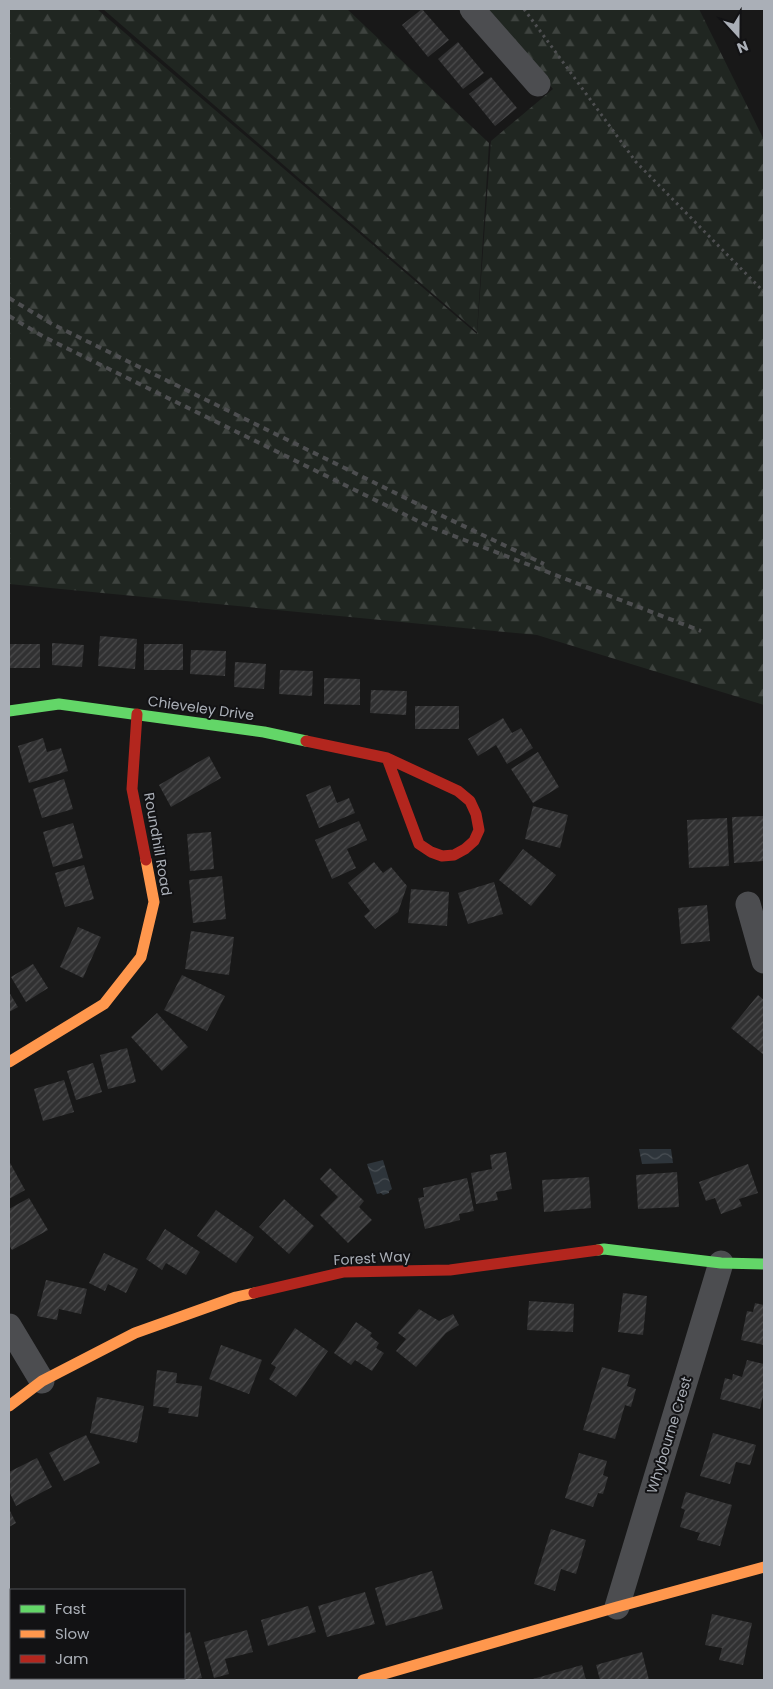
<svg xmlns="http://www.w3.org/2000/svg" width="773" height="1689" viewBox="0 0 773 1689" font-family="Poppins,sans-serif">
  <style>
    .forest { fill: url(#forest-firs) }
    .water { fill: url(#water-waves) }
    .building { fill: url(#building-hatch) }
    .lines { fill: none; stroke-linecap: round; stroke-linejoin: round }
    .path { stroke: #4e4f51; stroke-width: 3; stroke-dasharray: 2.5 4; stroke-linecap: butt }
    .street { stroke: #4c4d50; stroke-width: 25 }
    .fast { stroke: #63d668; stroke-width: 11 }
    .slow { stroke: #ff974d; stroke-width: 11 }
    .jam { stroke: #b3261e; stroke-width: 11 }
    .rail { stroke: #4d4e50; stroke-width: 4; stroke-dasharray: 6 5; stroke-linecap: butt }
    .labels { text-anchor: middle; stroke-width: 4; stroke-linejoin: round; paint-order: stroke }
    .street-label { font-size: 14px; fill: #aaafb7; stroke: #121214 }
  </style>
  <defs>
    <pattern id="forest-firs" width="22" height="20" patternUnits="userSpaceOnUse" patternTransform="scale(1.25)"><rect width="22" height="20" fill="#202621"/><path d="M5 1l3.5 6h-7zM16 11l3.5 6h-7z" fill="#3e433f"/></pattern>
    <pattern id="water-waves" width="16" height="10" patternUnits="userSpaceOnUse" patternTransform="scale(1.25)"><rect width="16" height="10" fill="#2e353b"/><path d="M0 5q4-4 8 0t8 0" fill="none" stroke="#4a5055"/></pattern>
    <pattern id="building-hatch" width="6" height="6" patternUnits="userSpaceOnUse" patternTransform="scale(1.25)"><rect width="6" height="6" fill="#313132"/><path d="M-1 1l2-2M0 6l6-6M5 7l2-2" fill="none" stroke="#4c4c4d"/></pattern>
  </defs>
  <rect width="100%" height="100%" fill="#181818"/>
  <g class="forest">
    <path d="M9,9H97L477,334L491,141L553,89L487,9H699L764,140V705L537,635L9,584Z"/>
    <path d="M103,9H347L489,143L477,332Z"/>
  </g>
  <g class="water">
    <path d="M639,1149H671L673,1163L642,1164Z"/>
    <path d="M383,1160L392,1189L389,1191V1193L383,1195L381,1193L377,1194L367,1164Z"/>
  </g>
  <g class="building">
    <path d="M422,9L449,40L428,57L402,25Z"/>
    <path d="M458,42L484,73L463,89L438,59Z"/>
    <path d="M491,77L517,108L495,126L469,94Z"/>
    <path d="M100,636L137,639L135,669L98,666Z"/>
    <path d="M52,643L84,645L82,667L52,665Z"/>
    <rect x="9" y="644" width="31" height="24"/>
    <rect x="144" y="644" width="39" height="26"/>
    <path d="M191,650L226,651L225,676L190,674Z"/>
    <path d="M235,662L266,664L264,689L234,687Z"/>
    <path d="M280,670L313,671L312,696L279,694Z"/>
    <path d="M324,678L360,679V705L324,704Z"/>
    <path d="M371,690L407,691L406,715L370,713Z"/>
    <rect x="415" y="706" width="44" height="23"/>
    <path d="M503,718L512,733L521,728L533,748L507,764L496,745L478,756L468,739Z"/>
    <path d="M43,738L47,752L61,748L68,771L29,783L18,746Z"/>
    <path d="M538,752L559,787L533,803L511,769Z"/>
    <path d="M209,756L221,778L171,807L159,785Z"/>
    <path d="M64,779L73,809L42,818L33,789Z"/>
    <path d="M330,785L337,803L349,798L355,813L319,828L306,795Z"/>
    <path d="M533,806L568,815L560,848L525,839Z"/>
    <path d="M764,816V861L734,863L732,817Z"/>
    <path d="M727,818L729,866L689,868L687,820Z"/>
    <path d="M359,821L367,840L347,849L356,868L332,879L315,840Z"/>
    <path d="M73,823L83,858L53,867L43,832Z"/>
    <path d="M211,832L214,869L190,871L187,834Z"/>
    <path d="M523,849L556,875L531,906L499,880Z"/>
    <path d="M374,862L383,873L391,867L407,886L398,912L375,929L364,916L370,911L348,883Z"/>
    <path d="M84,865L94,899L65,907L55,873Z"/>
    <path d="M222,876L226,919L193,923L189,880Z"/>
    <path d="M494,882L503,914L468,924L458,893Z"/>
    <path d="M411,889L449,892L447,926L408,923Z"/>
    <path d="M707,905L710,941L681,944L678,908Z"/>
    <path d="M78,927L101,937L83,978L60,967Z"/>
    <path d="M191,931L234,937L229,975L185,969Z"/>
    <path d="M33,964L48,988L26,1002L11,977Z"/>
    <path d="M182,975L225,996L207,1031L164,1010Z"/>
    <path d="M9,992L18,1007L9,1012Z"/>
    <path d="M758,995L764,1000V1055L731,1028Z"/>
    <path d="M157,1013L188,1047L162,1071L131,1037Z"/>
    <path d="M127,1048L136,1082L108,1089L100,1055Z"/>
    <path d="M93,1063L102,1092L76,1100L67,1071Z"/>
    <path d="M64,1080L74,1112L43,1121L34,1089Z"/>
    <path d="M506,1152L512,1189L496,1192L498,1200L476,1204L471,1173L492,1169L490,1155Z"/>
    <path d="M9,1161L25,1190L9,1199Z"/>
    <path d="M748,1164L758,1193L739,1199L742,1206L721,1214L715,1198L706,1201L699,1182Z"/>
    <path d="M330,1168L364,1201L359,1207L372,1220L348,1243L320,1215L338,1197L320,1179Z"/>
    <path d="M677,1172L679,1207L638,1209L636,1175Z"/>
    <path d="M589,1177L591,1208L544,1212L542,1180Z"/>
    <path d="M467,1178L474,1211L459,1214L460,1220L425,1229L418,1198L424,1197L423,1188Z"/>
    <path d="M29,1198L48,1230L12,1250L9,1245V1209Z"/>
    <path d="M284,1199L314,1226L289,1254L259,1227Z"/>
    <path d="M216,1210L254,1237L236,1263L197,1236Z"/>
    <path d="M165,1229L200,1252L186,1275L166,1263L162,1270L146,1259Z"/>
    <path d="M104,1253L138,1269L126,1293L108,1284L105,1291L89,1283Z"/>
    <path d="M46,1280L87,1289L81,1314L59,1309L57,1320L37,1316Z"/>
    <path d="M623,1293L647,1296L643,1335L618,1332Z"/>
    <path d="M529,1301L574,1304L573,1332L527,1330Z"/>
    <path d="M755,1303L764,1305V1345L741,1340L747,1311L753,1312Z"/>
    <path d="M419,1309L439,1321L453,1314L459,1325L446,1333L416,1367L396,1351L406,1339L398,1333Z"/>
    <path d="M356,1322L372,1333L370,1336L379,1343L376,1348L384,1353L372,1371L355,1360L351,1365L334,1353Z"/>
    <path d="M295,1328L328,1351L296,1397L269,1379L276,1367L271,1364Z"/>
    <path d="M221,1345L262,1360L249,1394L209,1379Z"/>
    <path d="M747,1360L764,1364V1392L760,1409L720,1399L725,1378L732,1380L733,1374L742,1377Z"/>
    <path d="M602,1367L630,1375L627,1386L636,1389L631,1407L625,1405L615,1439L583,1430Z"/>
    <path d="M157,1370L177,1373L176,1383L202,1386L198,1417L168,1413L169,1408L153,1406Z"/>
    <path d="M97,1397L144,1406L137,1443L90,1433Z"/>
    <path d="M713,1433L756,1445L750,1465L736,1462L730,1484L700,1476Z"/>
    <path d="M86,1435L100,1463L64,1481L49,1453Z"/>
    <path d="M579,1453L607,1461L603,1475L608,1477L603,1494L598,1493L593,1507L565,1498Z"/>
    <path d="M37,1458L52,1487L16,1506L9,1491V1472Z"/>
    <path d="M686,1492L732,1505L720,1546L697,1540L700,1533L680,1527L685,1510L681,1508Z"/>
    <path d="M9,1509L16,1523L9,1527Z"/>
    <path d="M551,1529L586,1540L576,1574L561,1569L555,1591L534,1584Z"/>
    <path d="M432,1571L443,1609L386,1626L375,1588Z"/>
    <path d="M365,1592L375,1624L327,1637L318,1606Z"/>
    <path d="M308,1606L316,1632L268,1646L261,1620Z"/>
    <path d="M712,1614L752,1623L743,1665L719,1660L722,1648L705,1645Z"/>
    <path d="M247,1630L253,1652L225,1659L229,1674L214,1678L204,1642Z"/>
    <path d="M190,1632L202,1678L193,1680H137V1678H184V1634Z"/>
    <path d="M642,1652L649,1680H600L596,1665Z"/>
    <path d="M582,1665L586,1680H533V1679Z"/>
    <path d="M20,1678H46L49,1680H18Z"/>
    <path d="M67,1678H124L125,1680H68Z"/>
  </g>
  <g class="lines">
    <path class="path" d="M524,9L636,162L764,292"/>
    <g class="street">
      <path d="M472,9L538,84"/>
      <path d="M748,904L764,961"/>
      <path d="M9,1326L42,1381"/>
      <path d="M617,1607L721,1263"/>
    </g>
    <g class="fast">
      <path d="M9,711L59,704L264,732L306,741"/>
      <path d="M598,1250L604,1249L721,1263L764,1264"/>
    </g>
    <g class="slow">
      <path d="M9,1062L104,1004L141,957L154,902L146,860"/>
      <path d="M9,1406L42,1381L135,1333L236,1297L254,1293"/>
      <path d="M363,1680L617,1607L764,1567"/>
    </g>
    <g class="jam">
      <path d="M137,714L132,789L146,860"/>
      <path d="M306,741L387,758L458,791L470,801L476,814L479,830L474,841L465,849L454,855L442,856L431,852L419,844L387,758"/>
      <path d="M254,1293L344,1272L450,1270L598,1250"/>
    </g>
    <g class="rail">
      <path d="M9,298L52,324L434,512L544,564"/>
      <path d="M9,316L44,337L428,526L701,631"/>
    </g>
  </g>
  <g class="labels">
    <g class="street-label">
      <text transform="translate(201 708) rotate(8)" y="5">Chieveley Drive</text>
      <text transform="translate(158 844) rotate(80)" y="5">Roundhill Road</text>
      <text transform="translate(372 1258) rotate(-3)" y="5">Forest Way</text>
      <text transform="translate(669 1435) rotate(-73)" y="5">Whybourne Crest</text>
    </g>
  </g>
  <rect width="773" height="1689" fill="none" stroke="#aaafb7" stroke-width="20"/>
  <rect x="10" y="1589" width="175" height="90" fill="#121214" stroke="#4f5155"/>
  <rect x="20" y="1605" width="25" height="8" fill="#63d668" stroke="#4f5155"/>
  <text x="55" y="1614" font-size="15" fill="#aaafb7">Fast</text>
  <rect x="20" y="1630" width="25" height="8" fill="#ff974d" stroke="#4f5155"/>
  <text x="55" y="1639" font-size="15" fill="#aaafb7">Slow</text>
  <rect x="20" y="1655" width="25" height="8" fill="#b3261e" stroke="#4f5155"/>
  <text x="55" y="1664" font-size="15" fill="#aaafb7">Jam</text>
  <g transform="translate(738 35) rotate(159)" stroke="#121214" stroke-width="4" paint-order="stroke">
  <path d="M0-4L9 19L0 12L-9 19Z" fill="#aaafb7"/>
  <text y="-8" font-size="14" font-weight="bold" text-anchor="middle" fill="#aaafb7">N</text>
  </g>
</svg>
